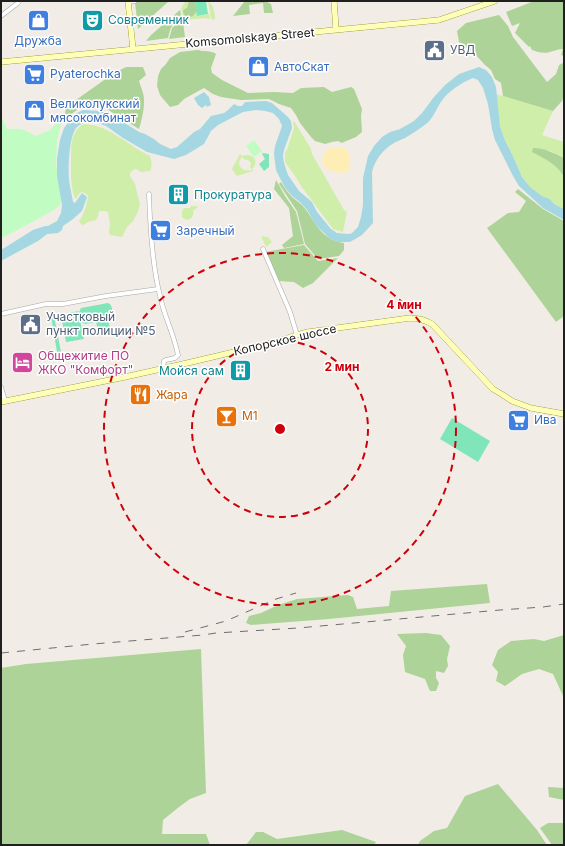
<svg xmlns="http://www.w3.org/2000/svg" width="565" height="846" viewBox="0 0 565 846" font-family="Inter,sans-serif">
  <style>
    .grass { fill: #cfeea9; fill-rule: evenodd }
    .forest { fill: #add398 }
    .sand { fill: #ffedb6 }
    .park { fill: #c1fdc3 }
    .pitch { fill: #80e5b9 }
    .water { fill: #a4d7e1 }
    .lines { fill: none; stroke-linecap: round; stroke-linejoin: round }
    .street-casing { stroke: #a7a7a7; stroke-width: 5 }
    .secondary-casing { stroke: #777e00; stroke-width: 6 }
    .street { stroke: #fff; stroke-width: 4 }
    .secondary { stroke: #fefeb8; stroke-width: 5.5 }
    .rail { stroke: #6e6e6e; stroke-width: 1; stroke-dasharray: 8 8; stroke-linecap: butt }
    .ring { fill: none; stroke: #d0000b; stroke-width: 2; stroke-dasharray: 7 5 }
    .labels { text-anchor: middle; stroke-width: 3; stroke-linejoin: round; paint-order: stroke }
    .culture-label { font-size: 12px; fill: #0d838f; stroke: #fff; text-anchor: start }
    .street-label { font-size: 12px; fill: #202020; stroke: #fff }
    .shop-label { font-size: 12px; fill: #366cbe; stroke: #fff; text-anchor: start }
    .service-label { font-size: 12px; fill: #4e5e75; stroke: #fff; text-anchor: start }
    .hotel-label { font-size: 12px; fill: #b23c85; stroke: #fff; text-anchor: start }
    .food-label { font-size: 12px; fill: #c56008; stroke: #fff; text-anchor: start }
    .centre { fill: #d0000b; stroke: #fff; stroke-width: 2 }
    .ring-label { font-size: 12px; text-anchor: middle; font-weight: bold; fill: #d0000b; stroke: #fff; stroke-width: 3; stroke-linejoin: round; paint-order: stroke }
  </style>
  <rect width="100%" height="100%" fill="#f1ede6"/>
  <g class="grass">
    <path d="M186,1H189L187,9L183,10L185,16L191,17L197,11L198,16L209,14L210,19L205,18L184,20L181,8Z"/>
    <path d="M208,1C214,6 215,12 215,20L211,19Z"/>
    <path d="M496,94L553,111L542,135L564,142V158L550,151H532L551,162L558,168L564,176V209L554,204L550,199L542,196L530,187L522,177L508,145L504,138L500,126Z"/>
    <path d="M294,121L311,149L312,154L344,210L347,212L343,232L333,229L316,206L301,186L297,179L285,162V152L287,150L294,128L293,122Z"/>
    <path d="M84,124C110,125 128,146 150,156C151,160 153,167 150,171L141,172L136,169L133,170L130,173V176L135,184L140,205L137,214L133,221L127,227L122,237L110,235L109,232L110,224L108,212L104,211H99L98,216L96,220L88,222L83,225L81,224L79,221C84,215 87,204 88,196L85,193L81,192L75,199C70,184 71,173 71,158C71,150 71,142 74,135C76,130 79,126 84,124Z"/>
    <path d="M240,154L242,156C253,152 260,161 252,169L253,171L237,176L232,169ZM242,157L245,160C248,159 250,161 251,164L250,167L252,170C242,173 235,164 242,157Z"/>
    <path d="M191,206H196L198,207L193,211C195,218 188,223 182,217V211L184,208H190Z"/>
    <path d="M261,236L268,237L272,242L266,247Z"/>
  </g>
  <g class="forest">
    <path d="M140,1H169L138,29L135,2Z"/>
    <path d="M189,1H195L197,11L193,16L191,17L184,16L183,10L187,8Z"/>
    <path d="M245,1H265L271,4L273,13H264L263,3L249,5L250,14L233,16Z"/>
    <path d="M534,1H564V56L561,55L563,49C558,49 554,51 550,52C543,54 538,52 532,50L530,46L529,47L515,33L520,23L512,26L506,12Z"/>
    <path d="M180,10L182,20C172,21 170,29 168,38L146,41L151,35Z"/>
    <path d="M499,15L508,26L513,37L547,82L556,74L559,65L563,63L564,64V96L562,101L553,111L503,96L501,83L495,79L491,70L485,65L473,52L459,42L457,31L466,23Z"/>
    <path d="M179,22H183L185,37L169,39L172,28Z"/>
    <path d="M198,50C204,52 211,50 216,54L211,68L212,73L222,80L248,93L274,92L293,93L301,88L324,87L332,92L351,87L354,89L362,109L361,116L362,132L356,137L344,142L342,143L338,141L332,142L325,144L315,141L311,137L300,123L296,115L291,108L279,104L269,99L241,100L221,97L213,94L204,88L184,99L178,105L170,107L160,95L157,86L158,76L161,69L166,64L170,58L180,52Z"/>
    <path d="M126,67H143L146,75L139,81C140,85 142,89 143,93C146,103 142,119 139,129L105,108L95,106H82L69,116L65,114L66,107L114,73Z"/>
    <path d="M533,148C544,148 554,153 564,158V177C557,164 545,159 532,152Z"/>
    <path d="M276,180L285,196L296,212L304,244L284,248L282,245L293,236L289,208L274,189Z"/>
    <path d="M281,182C284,188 288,193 292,197C295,200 299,202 302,205C316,221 320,240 344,243V250L339,256L318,259L305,244L297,211L279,184Z"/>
    <path d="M518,189L543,209L564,221V316L556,322L487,228L508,213L519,212L526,201L515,192Z"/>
    <path d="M304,245L318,261L338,258L313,283L303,288L294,282L278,281L265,252Z"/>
    <path d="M487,584L490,603L329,619L251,625L246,623L249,616L261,613L278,605L297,599L348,595L353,597L357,609L389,606L391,591Z"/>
    <path d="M426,633L441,635L450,646L447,659L448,666L444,673L436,671V678L439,683L436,691H430L425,679L405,672L403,655L406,646L397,634Z"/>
    <path d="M564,635V698L553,674L539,669L522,674L505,686L496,681L498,672L492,665L498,650L511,641L534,639L544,641Z"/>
    <path d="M201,649L206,793L190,799L179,807L163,820L162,834H206L210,845H1V668L26,664Z"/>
    <path d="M498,784L537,830L547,845H418L420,841L434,831L447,828L465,796Z"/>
    <path d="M548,787L564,788V800L549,797Z"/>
    <path d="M548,823H564V845H552L540,828Z"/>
    <path d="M342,830L376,842L374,845H246L256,832H263L277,839Z"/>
  </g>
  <path class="sand" d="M341,147L347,149C352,158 350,162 348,172C339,174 332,172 324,167C320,157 323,156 329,148Z"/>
  <g class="park">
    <path d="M65,114L61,124L57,141L56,163L61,198L60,205L54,210L8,235L1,238V118H2L7,129C22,128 23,129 36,136L50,130Z"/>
    <path d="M254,140L262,151L254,157L246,146Z"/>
  </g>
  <g class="pitch">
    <path d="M195,1H206L208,14L197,16Z"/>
    <path d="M263,153L269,154V167L264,171L259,164L265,159L262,154Z"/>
    <path d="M108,303L111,305C112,309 115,316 111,319L99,322L108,320L110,328L98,330L96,322L85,324L81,322L79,312L81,308Z"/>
    <path d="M78,311L84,339L66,342L61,315Z"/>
    <path d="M51,316H54L61,352H57Z"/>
    <path d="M452,418L490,441L478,462L440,439Z"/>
  </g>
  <g class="water">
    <path d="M479,67L486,70L492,77L496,87L500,126L504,138L512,154L522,177L530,187L542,196L550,199L554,204L564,209V220L543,208L519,186L513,176L495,140L492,129L488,104L483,88L478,80L473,78C461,83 448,91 441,102C436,109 433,119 426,124C419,129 412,134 405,138C401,140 397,141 394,143C383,149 375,160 372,172L373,223L362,235L350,242H337L329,238L316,225L307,210L301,203L292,196L285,188L276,170L274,154L275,146L282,126L279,119L273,113L265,111L256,110L243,112L218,125L211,131L204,144L186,155L174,159L147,152L123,138L106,126L90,120C85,122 80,124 76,128C69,138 68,168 69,180C70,188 72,195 73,202L75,203L82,193L87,197L82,211L73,219L63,226L62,230L58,233L47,234L38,241L1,261V250L33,230L45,226H48L57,221L61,213L62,205L57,176V158L60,140L64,128L75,114L83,110L100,111L109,114L120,120L139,132L145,134L154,139L160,144L171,149L177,147L194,132L200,129L211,116L224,113L228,110L234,104L238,106H242L245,102L266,101L272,103L288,117L291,121L292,128L284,150L283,156L284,163L288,175L299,191L312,202L317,212L331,229L337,233L349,234L352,233L358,227L361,217L363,205V178L368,156L374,146L382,137L390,132L400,129L414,121L422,113L434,97L445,85L454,78L459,74Z"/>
    <path d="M204,92L209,97L211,105L207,107L206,105L202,108L198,105L194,98Z"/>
  </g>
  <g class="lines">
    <defs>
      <g id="street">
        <path d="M128,2L135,1"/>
        <path d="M1,16L18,3L19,1"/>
        <path d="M149,194C150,227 152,264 160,296C164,316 174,334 178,355L175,358L166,360L164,361L163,368"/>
        <path d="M263,249L290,312L297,335"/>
        <path d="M1,314L46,304H63L106,296L158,289"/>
        <path d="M1,387L5,401"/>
      </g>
      <g id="secondary">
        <path d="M128,1L133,49"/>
        <path d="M334,1L336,29"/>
        <path d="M1,62L439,20L495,1"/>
        <path d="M1,402L125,377L183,364L272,343L297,335L308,332L410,318C418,318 425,320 432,324L493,389L503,395L512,401L531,408L564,414"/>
      </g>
    </defs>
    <use href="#street" class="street-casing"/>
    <use href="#secondary" class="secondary-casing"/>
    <use href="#street" class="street"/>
    <use href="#secondary" class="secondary"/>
    <g class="rail">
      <path d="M185,632L226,621L276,599L296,593"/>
      <path d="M1,653L93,644L203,635L216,633L298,628L500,610L543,607L564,604"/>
    </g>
  </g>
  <g class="ring">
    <circle cx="280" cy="429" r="88"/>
    <circle cx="280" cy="429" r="176"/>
  </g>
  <defs>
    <symbol id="shop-square" viewBox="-11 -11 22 22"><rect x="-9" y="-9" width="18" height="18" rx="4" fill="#3f7fe0" stroke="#fff"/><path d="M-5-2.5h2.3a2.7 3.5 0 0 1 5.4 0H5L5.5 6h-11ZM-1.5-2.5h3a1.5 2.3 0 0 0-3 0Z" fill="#fff"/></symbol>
    <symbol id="theatre-square" viewBox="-11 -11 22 22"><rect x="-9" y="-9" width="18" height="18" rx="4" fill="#0f9aa8" stroke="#fff"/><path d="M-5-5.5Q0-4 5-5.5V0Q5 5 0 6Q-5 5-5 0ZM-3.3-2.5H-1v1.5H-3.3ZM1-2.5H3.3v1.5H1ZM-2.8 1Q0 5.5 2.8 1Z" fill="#fff"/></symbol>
    <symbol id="civic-square" viewBox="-11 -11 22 22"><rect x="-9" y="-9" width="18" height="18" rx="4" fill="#5c6f8a" stroke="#fff"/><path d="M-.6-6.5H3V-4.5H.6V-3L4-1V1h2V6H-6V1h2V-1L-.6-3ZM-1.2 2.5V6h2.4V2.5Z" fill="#fff"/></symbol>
    <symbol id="supermarket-square" viewBox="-11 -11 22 22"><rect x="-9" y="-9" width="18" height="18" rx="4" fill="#3f7fe0" stroke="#fff"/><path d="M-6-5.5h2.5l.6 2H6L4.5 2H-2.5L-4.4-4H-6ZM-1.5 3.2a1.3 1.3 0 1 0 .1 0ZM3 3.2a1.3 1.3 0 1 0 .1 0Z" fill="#fff"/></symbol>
    <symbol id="building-square" viewBox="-11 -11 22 22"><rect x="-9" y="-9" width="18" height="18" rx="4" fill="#0f9aa8" stroke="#fff"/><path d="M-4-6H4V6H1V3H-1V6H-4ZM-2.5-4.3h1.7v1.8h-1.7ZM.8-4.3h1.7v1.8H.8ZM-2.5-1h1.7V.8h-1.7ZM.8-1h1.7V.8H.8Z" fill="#fff"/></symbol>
    <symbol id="hotel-square" viewBox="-11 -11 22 22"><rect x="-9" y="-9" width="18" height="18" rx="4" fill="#d1479c" stroke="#fff"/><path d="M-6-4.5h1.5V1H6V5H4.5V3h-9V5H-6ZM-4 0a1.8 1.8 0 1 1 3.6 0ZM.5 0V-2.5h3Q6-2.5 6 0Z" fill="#fff"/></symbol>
    <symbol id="restaurant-square" viewBox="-11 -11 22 22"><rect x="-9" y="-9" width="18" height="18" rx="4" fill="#e8710a" stroke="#fff"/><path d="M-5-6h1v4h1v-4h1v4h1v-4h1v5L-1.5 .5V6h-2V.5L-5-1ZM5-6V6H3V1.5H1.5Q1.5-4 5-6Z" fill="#fff"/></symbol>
    <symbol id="bar-square" viewBox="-11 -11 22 22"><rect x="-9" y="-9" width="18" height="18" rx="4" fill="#e8710a" stroke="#fff"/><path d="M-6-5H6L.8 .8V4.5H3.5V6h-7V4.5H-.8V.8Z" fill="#fff"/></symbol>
  </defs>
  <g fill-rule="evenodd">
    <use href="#shop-square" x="26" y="8" width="25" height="25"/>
    <use href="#theatre-square" x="80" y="8" width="25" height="25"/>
    <use href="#civic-square" x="422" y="38" width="25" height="25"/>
    <use href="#shop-square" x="246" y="54" width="25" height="25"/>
    <use href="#supermarket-square" x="22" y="62" width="25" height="25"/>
    <use href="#shop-square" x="22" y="98" width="25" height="25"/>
    <use href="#building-square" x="166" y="182" width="25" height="25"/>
    <use href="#supermarket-square" x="148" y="218" width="25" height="25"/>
    <use href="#civic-square" x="18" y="312" width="25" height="25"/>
    <use href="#hotel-square" x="10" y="350" width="25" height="25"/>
    <use href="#building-square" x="228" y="358" width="25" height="25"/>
    <use href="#restaurant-square" x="128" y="382" width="25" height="25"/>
    <use href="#bar-square" x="214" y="404" width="25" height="25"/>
    <use href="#supermarket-square" x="506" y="408" width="25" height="25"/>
  </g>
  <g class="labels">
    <g class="culture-label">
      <text x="108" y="24">Современник</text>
      <text x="194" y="199">Прокуратура</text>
      <text x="224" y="375" text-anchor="end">Мойся сам</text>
    </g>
    <g class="street-label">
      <text transform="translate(250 38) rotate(-5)" y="4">Komsomolskaya Street</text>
      <text transform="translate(285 340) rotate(-13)" y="4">Копорское шоссе</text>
    </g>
    <g class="shop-label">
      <text x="38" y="45" text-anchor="middle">Дружба</text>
      <text x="274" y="71">АвтоСкат</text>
      <text x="50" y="78">Pyaterochka</text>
      <text x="50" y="108">Великолукский<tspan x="50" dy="14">мясокомбинат</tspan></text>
      <text x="176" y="235">Заречный</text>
      <text x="534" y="424">Ива</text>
    </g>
    <g class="service-label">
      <text x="450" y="54">УВД</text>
      <text x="46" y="321">Участковый<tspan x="46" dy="14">пункт полиции №5</tspan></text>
    </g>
    <g class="hotel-label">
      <text x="38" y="360">Общежитие ПО<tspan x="38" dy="14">ЖКО "Комфорт"</tspan></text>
    </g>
    <g class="food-label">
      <text x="156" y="399">Жара</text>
      <text x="242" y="420">М1</text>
    </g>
  </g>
  <circle cx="280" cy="429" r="6" class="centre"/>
  <g class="ring-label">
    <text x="404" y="309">4 мин</text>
    <text x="342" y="371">2 мин</text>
  </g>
  <rect width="565" height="846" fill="none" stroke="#202020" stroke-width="4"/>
</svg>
